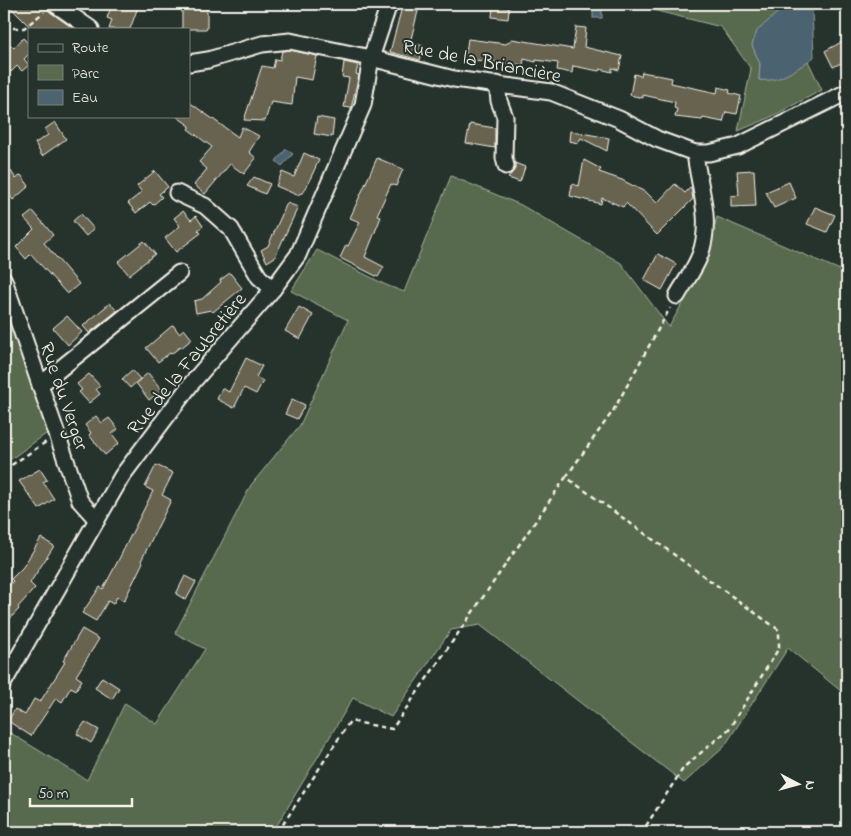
<svg xmlns="http://www.w3.org/2000/svg" width="851" height="836" viewBox="0 0 851 836" font-family="'Indie Flower',sans-serif">
  <style>
    .green { fill: #596b4e; stroke: #a6ae9b }
    .water { fill: #4c6470; stroke: #8f9ca0 }
    .building { fill: #676450; stroke: #f4f1e8 }
    .lines { fill: none; stroke-linecap: round; stroke-linejoin: round }
    .minor-casing { stroke: #f4f1e8; stroke-width: 19 }
    .path { stroke: #f4f1e8; stroke-width: 2.5; stroke-dasharray: 5 4; stroke-linecap: butt }
    .minor { stroke: #26332d; stroke-width: 15 }
    .labels { text-anchor: middle; stroke-width: 4; stroke-linejoin: round; paint-order: stroke }
    .street-label { font-size: 20px; fill: #f4f1e8; stroke: #26332d }
  </style>
  <rect width="100%" height="100%" fill="#26332d"/>
  <filter id="ink" filterUnits="userSpaceOnUse"><feTurbulence type="fractalNoise" baseFrequency=".02" numOctaves="2"/><feDisplacementMap in="SourceGraphic" scale="10" xChannelSelector="R" yChannelSelector="G"/><feConvolveMatrix kernelMatrix="1 2 1 2 8 2 1 2 1" color-interpolation-filters="sRGB"/></filter>
  <g filter="url(#ink)">
    <g class="green">
      <path d="M653,4H787L757,32L752,45L760,64L759,80C778,82 792,71 808,61L822,90L767,119L738,131L751,69L721,27L653,10Z"/>
      <path d="M451,176L521,205L621,263L669,327L705,263L717,217L847,273V696L788,648L724,747L684,783L480,625L451,630L391,717L353,698L273,832H4V729L87,780L125,703L157,724L205,649L175,633L251,485L300,425L348,320L291,291L317,250L386,285L404,292Z"/>
      <path d="M4,302L50,431L4,464Z"/>
    </g>
    <g class="water">
      <rect x="593" y="4" width="9" height="14"/>
      <path d="M787,4H808L812,10L814,57C798,68 780,83 759,80L760,64L752,45L757,31Z"/>
      <path d="M286,149L293,154L282,166L276,161Z"/>
    </g>
    <g class="building">
      <path d="M7,4H42L46,6L50,12L74,29H32Z"/>
      <path d="M112,4H130L138,7L130,29H109L112,20L107,18Z"/>
      <path d="M188,4H207V29H182V9H188Z"/>
      <path d="M493,6L509,8L508,19L492,17Z"/>
      <path d="M402,7L418,11L410,43L424,46L420,60L390,52Z"/>
      <path d="M576,27L586,28L584,47L622,56L619,70L612,68V72L600,69L599,71L573,66L572,73L557,70L558,63L536,60V62L524,59L523,65L465,59L468,39L506,44L512,39L573,49Z"/>
      <path d="M23,38L29,44V54L24,59L29,65L22,71L17,66L11,72L4,62V58L7,55L4,51V40L5,39L14,48Z"/>
      <path d="M847,39V60L833,67L825,51Z"/>
      <path d="M290,50L317,56L312,80L295,77L292,105L271,102L265,121L244,120L262,66L273,68L275,59L280,60L282,51Z"/>
      <path d="M344,62L358,65L356,74L359,75L351,108L344,107L349,78L342,77Z"/>
      <path d="M642,72L672,78L671,83L717,93L718,87L730,90L729,93L741,96L737,114L726,112L723,122L703,118L702,120L675,117L677,109L674,108L675,102L643,95V98L630,95L634,74L641,76Z"/>
      <path d="M189,102L238,137L242,127L259,136L249,152L256,158L244,174L230,164L205,194L194,185L207,169L199,162L212,147L188,129L190,126L176,116H189Z"/>
      <path d="M317,117L334,120L332,137L314,134Z"/>
      <path d="M55,122L66,139L42,156L35,143L48,135L45,129Z"/>
      <path d="M470,124L495,128V148L466,143Z"/>
      <path d="M570,131L609,138L607,151L581,138L578,143L569,141Z"/>
      <path d="M304,153L319,160L304,192L297,195L276,186L282,172L294,177Z"/>
      <path d="M377,158L403,169L396,186L391,184L377,215L381,217L365,257L384,267L378,277L340,258L346,245L348,246L360,222L350,218Z"/>
      <path d="M584,160L601,169L599,172L622,180L647,193L657,203L675,184L685,193L691,187L693,199L657,235L626,203L623,207L602,198L601,204L570,196L572,184L579,186Z"/>
      <path d="M515,163L525,167L520,182L508,178L515,169Z"/>
      <path d="M754,170L756,206L731,207V196L739,195L737,171Z"/>
      <path d="M11,171L16,179L21,175L29,186L13,200L8,193L4,195V176Z"/>
      <path d="M155,171L168,187L159,194L162,197L153,205L150,202L136,213L128,203L142,192L137,186Z"/>
      <path d="M254,177L270,184L265,194L247,186Z"/>
      <path d="M789,182L796,198L774,208L766,192Z"/>
      <path d="M287,203L298,207L275,257L267,262L261,250L268,246Z"/>
      <path d="M815,207L835,215L827,232L807,224Z"/>
      <path d="M33,211L53,235L44,243L79,284L67,294L31,254L26,259L16,247L34,229L24,218Z"/>
      <path d="M183,211L191,220L196,216L203,226L198,230L201,233L176,252L165,238L180,226L174,218Z"/>
      <path d="M81,214L94,229L86,236L73,221Z"/>
      <path d="M144,241L155,254L129,275L118,262Z"/>
      <path d="M658,254L676,264L662,290L644,280Z"/>
      <path d="M230,273L242,288L213,312L211,310L196,313L194,301L202,299L221,282L220,280Z"/>
      <path d="M110,303L117,311L89,333L83,326Z"/>
      <path d="M299,307L313,315L300,339L285,331Z"/>
      <path d="M67,316L82,332L68,345L53,328Z"/>
      <path d="M173,325L179,333L184,329L192,339L181,348L180,347L171,354L170,353L158,362L146,348Z"/>
      <path d="M246,358L262,366L256,377L263,381L256,394L244,388L234,408L217,399L222,388L229,392Z"/>
      <path d="M132,370L140,379L130,388L122,379Z"/>
      <path d="M148,373L162,390L149,400L136,383Z"/>
      <path d="M89,374L100,386L96,389L100,394L89,403L79,392L82,390L77,384Z"/>
      <path d="M292,399L305,405L297,419L285,414Z"/>
      <path d="M96,416L102,423L109,418L118,429L112,434L119,443L105,455L89,435L91,433L85,425Z"/>
      <path d="M156,465L173,473L162,495L171,500L141,561L143,562L124,601L117,597L113,604L108,601L96,621L82,613L100,587L103,589L119,559L153,491L145,487Z"/>
      <path d="M40,469L47,480L43,482L54,499L39,509L19,481Z"/>
      <path d="M41,538L54,546L30,583L35,588L18,607L19,609L4,625V591L13,581L11,579L23,567Z"/>
      <path d="M185,576L196,582L186,600L176,594Z"/>
      <path d="M82,629L99,639L76,676L82,680L76,690L71,687L62,702L56,698L31,736L8,721L15,709L25,715L34,699L40,702L65,662L63,661Z"/>
      <path d="M102,677L119,688L112,699L95,688Z"/>
      <path d="M85,722L99,730L91,743L77,734Z"/>
    </g>
    <g class="lines">
      <defs>
        <g id="minor">
          <path d="M55,4L91,29"/>
          <path d="M189,63L208,60L262,44L290,41L371,58L454,79L551,92L619,119L657,139L695,153H709L738,146L847,92"/>
          <path d="M497,84L499,101L505,117L504,158L506,166"/>
          <path d="M177,193L205,206L231,229L259,277L273,289"/>
          <path d="M4,280L80,501L97,520"/>
          <path d="M677,296C684,283 695,269 700,255C713,219 699,189 695,153"/>
          <path d="M40,385L179,273"/>
          <path d="M4,682L122,476L191,384L273,289L298,255L363,105L371,58L389,4"/>
        </g>
      </defs>
      <use href="#minor" class="minor-casing"/>
      <g class="path">
        <path d="M4,28H24L44,12"/>
        <path d="M4,470L46,442"/>
        <path d="M566,477L613,411L670,308"/>
        <path d="M278,832L350,721L392,729L566,477L779,630V648L729,729L684,767L642,832"/>
      </g>
      <use href="#minor" class="minor"/>
    </g>
  </g>
  <g class="labels">
    <g class="street-label">
      <text transform="translate(482 60) rotate(11)" y="7">Rue de la Briancière</text>
      <text transform="translate(186 363) rotate(-51)" y="7">Rue de la Faubretière</text>
      <text transform="translate(65 396) rotate(71)" y="7">Rue du Verger</text>
    </g>
  </g>
  <rect width="851" height="836" fill="none" stroke="#26332d" stroke-width="20"/>
  <rect x="10" y="10" width="831" height="816" fill="none" stroke="#f4f1e8" stroke-width="2" filter="url(#ink)"/>
  <rect x="28" y="28" width="162" height="90" fill="#26332d" stroke="#787f78"/>
  <rect x="38" y="44" width="25" height="8" fill="#26332d" stroke="#787f78"/>
  <text x="72" y="52" font-size="15" fill="#f4f1e8">Route</text>
  <rect x="38" y="65" width="25" height="15" fill="#596b4e" stroke="#787f78"/>
  <text x="72" y="78" font-size="15" fill="#f4f1e8">Parc</text>
  <rect x="38" y="90" width="25" height="15" fill="#4c6470" stroke="#787f78"/>
  <text x="72" y="102" font-size="15" fill="#f4f1e8">Eau</text>
  <g transform="translate(798 784) rotate(96)" stroke="#26332d" stroke-width="4" paint-order="stroke">
  <path d="M0-4L9 19L0 12L-9 19Z" fill="#f4f1e8"/>
  <text y="-8" font-size="14" font-weight="bold" text-anchor="middle" fill="#f4f1e8">N</text>
  </g>
  <path d="M30 798v8h102v-8" fill="none" stroke="#f4f1e8" stroke-width="2.5"/>
  <text x="38" y="798" font-size="15" fill="#f4f1e8" stroke="#26332d" stroke-width="4" paint-order="stroke">50 m</text>
</svg>
